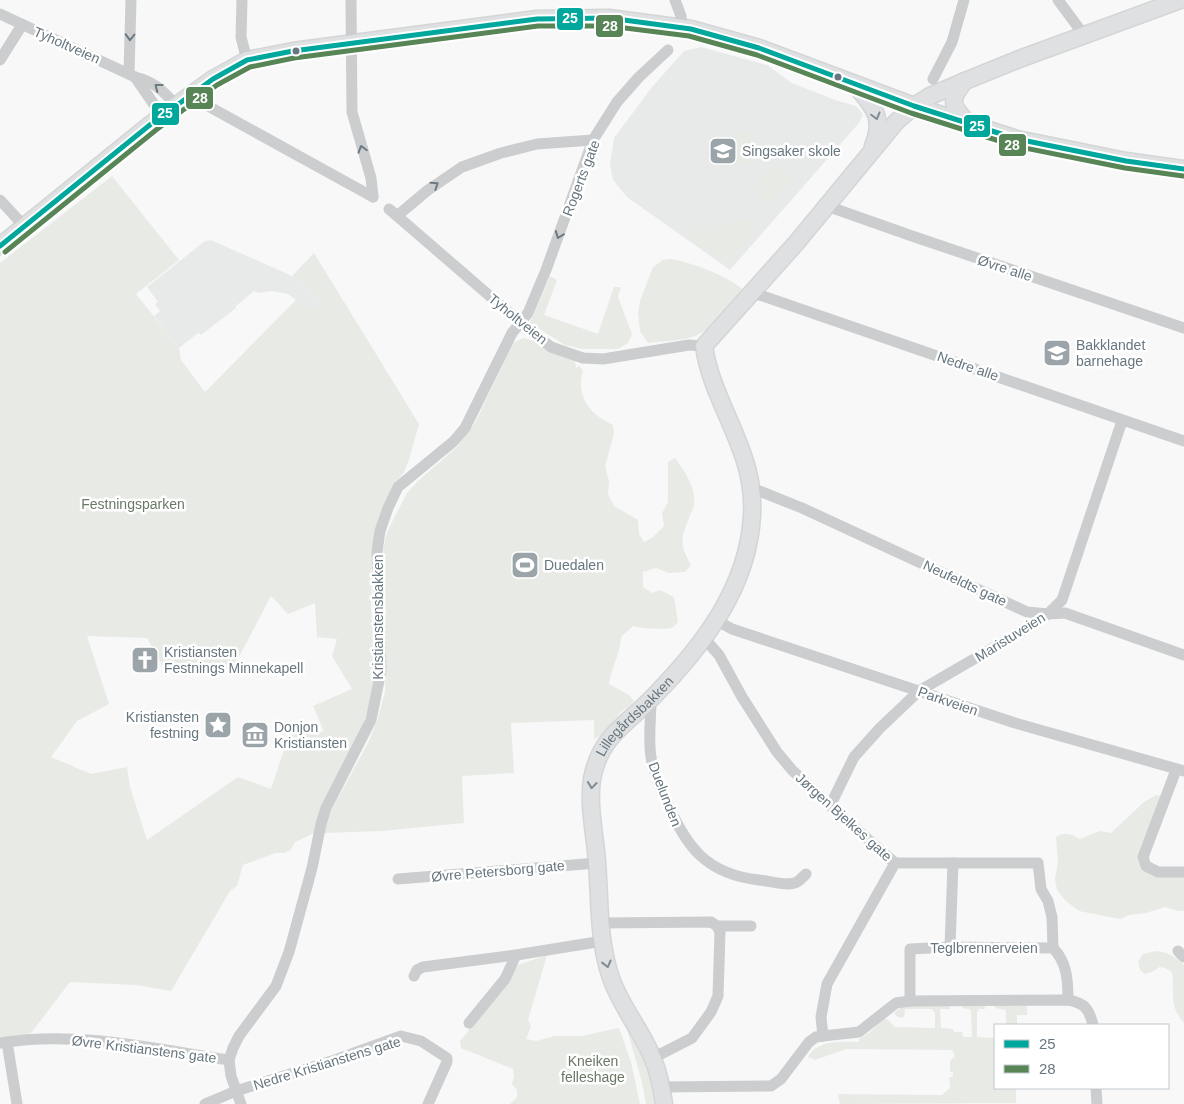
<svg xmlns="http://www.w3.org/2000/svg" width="1184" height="1104" viewBox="0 0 1184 1104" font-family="Helvetica,sans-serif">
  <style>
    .built { fill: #e8eaea }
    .green { fill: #e8eae6; fill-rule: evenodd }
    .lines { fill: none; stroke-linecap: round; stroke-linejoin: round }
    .secondary-casing { stroke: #d4d5d6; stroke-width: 19 }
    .street { stroke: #cbcdce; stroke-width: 11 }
    .secondary { stroke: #dfe0e1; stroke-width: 16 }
    .bus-1-casing { stroke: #fff; stroke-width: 9 }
    .bus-2-casing { stroke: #fff; stroke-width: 9 }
    .bus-1 { stroke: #00a79d; stroke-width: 5 }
    .bus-2 { stroke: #578556; stroke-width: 5 }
    .oneway { stroke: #6c7a83 }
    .oneway2 { stroke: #7f8b93 }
    .bus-dot { fill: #67767f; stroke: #fff; stroke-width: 2 }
    .labels { text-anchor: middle; stroke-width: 5; stroke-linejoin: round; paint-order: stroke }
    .street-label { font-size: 14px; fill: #67767f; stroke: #fff }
    .poi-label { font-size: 14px; fill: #67767f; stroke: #fff; text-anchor: start }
    .park-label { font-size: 14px; fill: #6a7866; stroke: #fff }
    .line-badge { stroke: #fff; stroke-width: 2 }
    .badge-label { font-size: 14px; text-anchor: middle; font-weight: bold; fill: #fff }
  </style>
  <rect width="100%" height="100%" fill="#f8f8f8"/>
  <g class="built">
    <path d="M701,47L767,65L792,83L835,100L856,106L863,114L859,123L730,270L627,197L613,180L610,164L614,138L652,87L684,51Z"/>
    <path d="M211,240L292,276L316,298L320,305L312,313L288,294L272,291L258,293L254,291L236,306V308L201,335L198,333L179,348L154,316L160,311L155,304L158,302L147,287L205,241Z"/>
  </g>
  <g class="green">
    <path d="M747,130L755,132L748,165L736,166L733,152L740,132Z"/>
    <path d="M773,165C782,167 786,171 791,180L770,202C761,199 757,195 754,186Z"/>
    <path d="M112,176L179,260L136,294L179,348L181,360L205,392L297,299L312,312L320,305L316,298L292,276L314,253L419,424L409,460L404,472L395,485L372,559L371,608L376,681L370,705L359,735L314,833L295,842L291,850L284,853H275L243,865L237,886L230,891L171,991L136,985L70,982L31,1033L0,1039V263ZM271,596L288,614L315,603L317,637L337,639L332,656L352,689L313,706L324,732H290L271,789L238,777L147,840L130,787L127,767L91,774L51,757L77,721L109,704L87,636L147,638L162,665L232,670Z"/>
    <path d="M744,218L755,229L729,264L683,235L688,225L715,226Z"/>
    <path d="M671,259C696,264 723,274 744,290C730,306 715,328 695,336C681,341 663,341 648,343L640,331L638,313L640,301L653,267L663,260Z"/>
    <path d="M550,276L557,280L544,315L598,334L614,287H621L618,297L632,334L628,343L618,349H582L565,345L530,323Z"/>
    <path d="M523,338L534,341L553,352L575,361L576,368L579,366L583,370C576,397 589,414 613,425L614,434L605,466L609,481L608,494L614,506L638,520L639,534L644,542L652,538L664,526L662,513L668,502V462L675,458C684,471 696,486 694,504C694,508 690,514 689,518C680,540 680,545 691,565L685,572L669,573L656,568L643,572V587L652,593L660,590L674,597L678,622C676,624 674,627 672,628C667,630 638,628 633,626L621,637C620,656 611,667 609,684L629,695L634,701C630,706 627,707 622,711C614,719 604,736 594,739V720L511,723L514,773L462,776L464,823L381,831L323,833L332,809L368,743L377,721L385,692L386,664L383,625L386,612L380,578L382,556L387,532L407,493L418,481L458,446L475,423L513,343Z"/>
    <path d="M1156,795L1161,796L1155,816L1141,846L1138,859L1142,869L1153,876H1184V911H1178L1165,907L1146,913L1129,915L1120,919L1079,911L1066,901L1057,890L1055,879L1058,862L1056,837C1065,831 1071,834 1080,839L1100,831L1111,833L1144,802Z"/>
    <path d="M1156,951C1168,952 1176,957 1184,965V1023C1168,1005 1175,993 1172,972L1165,968L1159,967L1154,971L1145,974L1140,970L1138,962L1143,954Z"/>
    <path d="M547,955L528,1020L531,1026L526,1039L536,1041L555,1036H581L619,1028L631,1062L640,1104H510L517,1097V1090L512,1084L514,1077L513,1069L461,1048L460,1041L468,1032L469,1026L507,983L518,965Z"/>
    <path d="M963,1005H983L985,1007V1009H979L977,1012V1037L995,1038V1088H1018H1016V1103L840,1104L838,1094L942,1095L950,1088L949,1077H953V1072H950V1061L955,1056L952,1050L846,1049L815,1060L808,1057C819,1039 840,1042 859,1042V1039L869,1033L884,1019H887L895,1027L935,1028V1013L932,1009H905L904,1017L899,1018L894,1013L903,1006H950V1009H940L941,1028L953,1029L954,1032H962L963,1037H972L971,1011L969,1009L962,1008Z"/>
    <path d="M995,1005H1027V1015H1017V1024L1006,1025V1010L995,1008Z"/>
    <path d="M624,1019L648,1064L659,1104H646L642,1082Z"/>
  </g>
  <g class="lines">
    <defs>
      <g id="secondary">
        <path d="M965,81C949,100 951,105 967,122"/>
        <path d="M856,86C873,106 885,118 873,146"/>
        <path d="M0,246L151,124L213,79L247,60L293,51L537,19L609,18L691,29L759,48L914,106L1017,139L1126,161L1184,169"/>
        <path id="s1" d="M664,1104C662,1089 659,1074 653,1059C642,1031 621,1007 611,978C598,941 600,900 597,862C595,835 588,805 592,779C600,736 626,725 653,697C702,647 749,587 752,514C756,451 712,404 704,346L797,242L896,122L914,106L930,96L965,81L1022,58L1180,0"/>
      </g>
    </defs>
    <use href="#secondary" class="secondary-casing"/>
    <g class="street">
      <path d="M242,0L241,37L247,60"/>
      <path d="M351,0L352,112L371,178L373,197"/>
      <path d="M675,0L681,16L682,28"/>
      <path d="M1058,0L1078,27L1082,35"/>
      <path d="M0,14L135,77C155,82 162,90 176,105"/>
      <path d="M0,60L22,25"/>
      <path d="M129,73L131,0"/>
      <path d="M135,77L162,116"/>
      <path d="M933,79L952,42L964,0"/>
      <path d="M192,93L199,101L373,197"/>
      <path d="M0,200L24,226"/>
      <path d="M827,206L912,236L1184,328"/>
      <path d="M389,209L521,323L551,347L583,358L603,359L689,345L704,346"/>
      <path d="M397,216L428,190L462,167L501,153L537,144L593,140"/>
      <path d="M751,292L1184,441"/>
      <path d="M752,488L802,508L1027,612L1048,614L1065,613L1184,655"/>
      <path d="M716,620L732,629L1015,723L1184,771"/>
      <path d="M704,638L719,655L742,697L777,752L792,770L830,806L895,863L827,984L821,1017L823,1036"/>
      <path d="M651,699C651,717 648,740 651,757C653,772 660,787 666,800C686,847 706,874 759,880C770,881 788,887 797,882C800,880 803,877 806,874"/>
      <path d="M1176,770L1143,857L1146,866L1158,872H1184"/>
      <path d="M830,806L854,757L880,728L919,691L1024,630L1048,614L1062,600L1122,421"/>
      <path d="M895,863H1038L1041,889L1048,901L1052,917L1053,948"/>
      <path d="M398,879L597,863"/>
      <path d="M601,923L711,922L717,926L720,932L718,996L711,1012L692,1038L653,1058"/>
      <path d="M717,926H751"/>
      <path d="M950,947L953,863"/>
      <path d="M1178,951L1184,957"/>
      <path d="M414,976L417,970L423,967L516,955L603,941"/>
      <path d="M910,1001V949L950,947L1053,948C1067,962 1068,980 1068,1000"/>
      <path d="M469,1023L505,979L516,955"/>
      <path d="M7,1042L17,1104"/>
      <path d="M0,1043C75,1030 154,1049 229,1060"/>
      <path d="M661,1087L771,1086L781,1079L809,1042L816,1037L823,1036L859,1032L896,1003L910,1001L1068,1000C1085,1003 1089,1009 1093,1025"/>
      <path d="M1096,1088L1097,1104"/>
      <path d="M205,1104L236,1091L335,1060L401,1036L421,1041L447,1058V1062L428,1104"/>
      <path d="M241,1104L231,1076L229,1060L233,1048L239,1036L276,986L289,952L312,868L321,824L326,808L371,720L381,671L377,552L380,531L388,508L398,487L454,441L465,428L512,333L528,313L546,270L593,140L617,102L639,77L668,50"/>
    </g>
    <use href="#secondary" class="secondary"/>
    <defs>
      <path id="bus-1" d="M0,246L151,124L213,79L247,60L293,51L537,19L609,18L691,29L759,48L914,106L1017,139L1126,161L1184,169"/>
      <path id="bus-2" d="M5,252L156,130L217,85L250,67L294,58L538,26H609L689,36L757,55L911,113L1015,146L1125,168L1183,176"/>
    </defs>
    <use href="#bus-1" class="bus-1-casing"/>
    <use href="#bus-2" class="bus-2-casing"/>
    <use href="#bus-1" class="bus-1"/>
    <use href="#bus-2" class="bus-2"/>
  </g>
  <defs><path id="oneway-chevron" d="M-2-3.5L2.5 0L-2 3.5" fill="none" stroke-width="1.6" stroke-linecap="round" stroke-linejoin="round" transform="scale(1.25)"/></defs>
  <g class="oneway">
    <use href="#oneway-chevron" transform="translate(130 37) rotate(91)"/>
    <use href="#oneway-chevron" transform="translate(158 87) rotate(-142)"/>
    <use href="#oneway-chevron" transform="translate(362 149) rotate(-106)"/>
    <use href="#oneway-chevron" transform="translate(435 185) rotate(-34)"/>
    <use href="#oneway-chevron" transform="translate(559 235) rotate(111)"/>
  </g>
  <g class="oneway2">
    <use href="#oneway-chevron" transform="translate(876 116) rotate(75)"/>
    <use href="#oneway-chevron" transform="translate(592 785) rotate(96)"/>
    <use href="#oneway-chevron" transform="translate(607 964) rotate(76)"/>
  </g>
  <defs>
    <symbol id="school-square" viewBox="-11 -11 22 22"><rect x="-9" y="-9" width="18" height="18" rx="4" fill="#9aa4a9" stroke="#fff"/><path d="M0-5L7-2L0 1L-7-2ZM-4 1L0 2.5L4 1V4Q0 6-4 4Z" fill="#fff"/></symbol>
    <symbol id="stadium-square" viewBox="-11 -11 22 22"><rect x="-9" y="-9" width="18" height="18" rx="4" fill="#9aa4a9" stroke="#fff"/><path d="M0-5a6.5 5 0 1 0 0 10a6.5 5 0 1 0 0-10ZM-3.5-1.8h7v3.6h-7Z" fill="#fff"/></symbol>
    <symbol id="church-square" viewBox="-11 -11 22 22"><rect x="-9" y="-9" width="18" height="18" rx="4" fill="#9aa4a9" stroke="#fff"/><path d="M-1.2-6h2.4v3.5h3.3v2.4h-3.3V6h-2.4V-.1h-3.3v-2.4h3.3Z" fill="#fff"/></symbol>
    <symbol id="sight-square" viewBox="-11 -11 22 22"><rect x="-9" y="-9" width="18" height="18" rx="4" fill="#9aa4a9" stroke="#fff"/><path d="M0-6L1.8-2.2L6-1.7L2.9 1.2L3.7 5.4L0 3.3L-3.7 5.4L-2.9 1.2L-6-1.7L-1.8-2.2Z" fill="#fff"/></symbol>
    <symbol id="museum-square" viewBox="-11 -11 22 22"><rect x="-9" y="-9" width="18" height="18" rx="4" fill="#9aa4a9" stroke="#fff"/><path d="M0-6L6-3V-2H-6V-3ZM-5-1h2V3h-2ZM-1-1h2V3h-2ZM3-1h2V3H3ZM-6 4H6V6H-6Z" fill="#fff"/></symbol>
  </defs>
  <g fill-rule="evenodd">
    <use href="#school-square" x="707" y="135" width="32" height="32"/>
    <use href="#school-square" x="1041" y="337" width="32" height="32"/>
    <use href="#stadium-square" x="509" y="549" width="32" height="32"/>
    <use href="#church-square" x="129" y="644" width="32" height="32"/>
    <use href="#sight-square" x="202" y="709" width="32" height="32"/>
    <use href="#museum-square" x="239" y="719" width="32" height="32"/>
  </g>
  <g class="bus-dot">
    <circle cx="296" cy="51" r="4.5"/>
    <circle cx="838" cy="77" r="4.5"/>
  </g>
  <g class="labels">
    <g class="street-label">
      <text transform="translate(67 45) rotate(24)" y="5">Tyholtveien</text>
      <text transform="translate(581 178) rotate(-69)" y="5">Rogerts gate</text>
      <text transform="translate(1005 268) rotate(18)" y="5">Øvre alle</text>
      <text transform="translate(518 319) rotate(39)" y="5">Tyholtveien</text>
      <text transform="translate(968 366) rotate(19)" y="5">Nedre alle</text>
      <text transform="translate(965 583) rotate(25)" y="5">Neufeldts gate</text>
      <text transform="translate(378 617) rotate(-90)" y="5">Kristianstensbakken</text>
      <text transform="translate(1010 637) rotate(-32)" y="5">Maristuveien</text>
      <text transform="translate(948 701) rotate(19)" y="5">Parkveien</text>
      <text dy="5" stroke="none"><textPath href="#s1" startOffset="416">Lillegårdsbakken</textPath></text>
      <text transform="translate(665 794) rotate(69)" y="5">Duelunden</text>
      <text transform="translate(844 817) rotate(42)" y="5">Jørgen Bjelkes gate</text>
      <text transform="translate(498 871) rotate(-5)" y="5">Øvre Petersborg gate</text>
      <text x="984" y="953">Teglbrennerveien</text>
      <text transform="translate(144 1049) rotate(7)" y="5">Øvre Kristianstens gate</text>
      <text transform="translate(327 1063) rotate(-17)" y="5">Nedre Kristianstens gate</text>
    </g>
    <g class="poi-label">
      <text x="742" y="156">Singsaker skole</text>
      <text x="1076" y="350">Bakklandet<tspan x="1076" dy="16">barnehage</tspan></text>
      <text x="544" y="570">Duedalen</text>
      <text x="164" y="657">Kristiansten<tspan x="164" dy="16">Festnings Minnekapell</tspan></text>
      <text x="199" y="722" text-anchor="end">Kristiansten<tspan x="199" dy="16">festning</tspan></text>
      <text x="274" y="732">Donjon<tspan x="274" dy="16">Kristiansten</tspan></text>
    </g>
    <g class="park-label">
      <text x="133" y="509">Festningsparken</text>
      <text x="593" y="1066">Kneiken<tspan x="593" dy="16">felleshage</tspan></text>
    </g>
  </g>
  <g class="line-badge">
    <rect x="556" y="7" width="28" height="24" rx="5" fill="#00a79d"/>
    <rect x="595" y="14" width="29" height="24" rx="5" fill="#578556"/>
    <rect x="185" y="86" width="29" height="24" rx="5" fill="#578556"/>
    <rect x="151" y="102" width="29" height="24" rx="5" fill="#00a79d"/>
    <rect x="963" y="114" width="28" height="24" rx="5" fill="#00a79d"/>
    <rect x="998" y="133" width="29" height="24" rx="5" fill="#578556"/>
  </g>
  <g class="badge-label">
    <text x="570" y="23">25</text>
    <text x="610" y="31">28</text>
    <text x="200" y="103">28</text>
    <text x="165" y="118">25</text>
    <text x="977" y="131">25</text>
    <text x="1012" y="150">28</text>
  </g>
  <rect x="994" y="1024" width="175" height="65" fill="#ffffff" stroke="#c2c8cc"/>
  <rect x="1004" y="1040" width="25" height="8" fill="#00a79d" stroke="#c2c8cc"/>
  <text x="1039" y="1049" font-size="15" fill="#67767f">25</text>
  <rect x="1004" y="1065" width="25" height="8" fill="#578556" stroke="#c2c8cc"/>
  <text x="1039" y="1074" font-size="15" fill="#67767f">28</text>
</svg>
